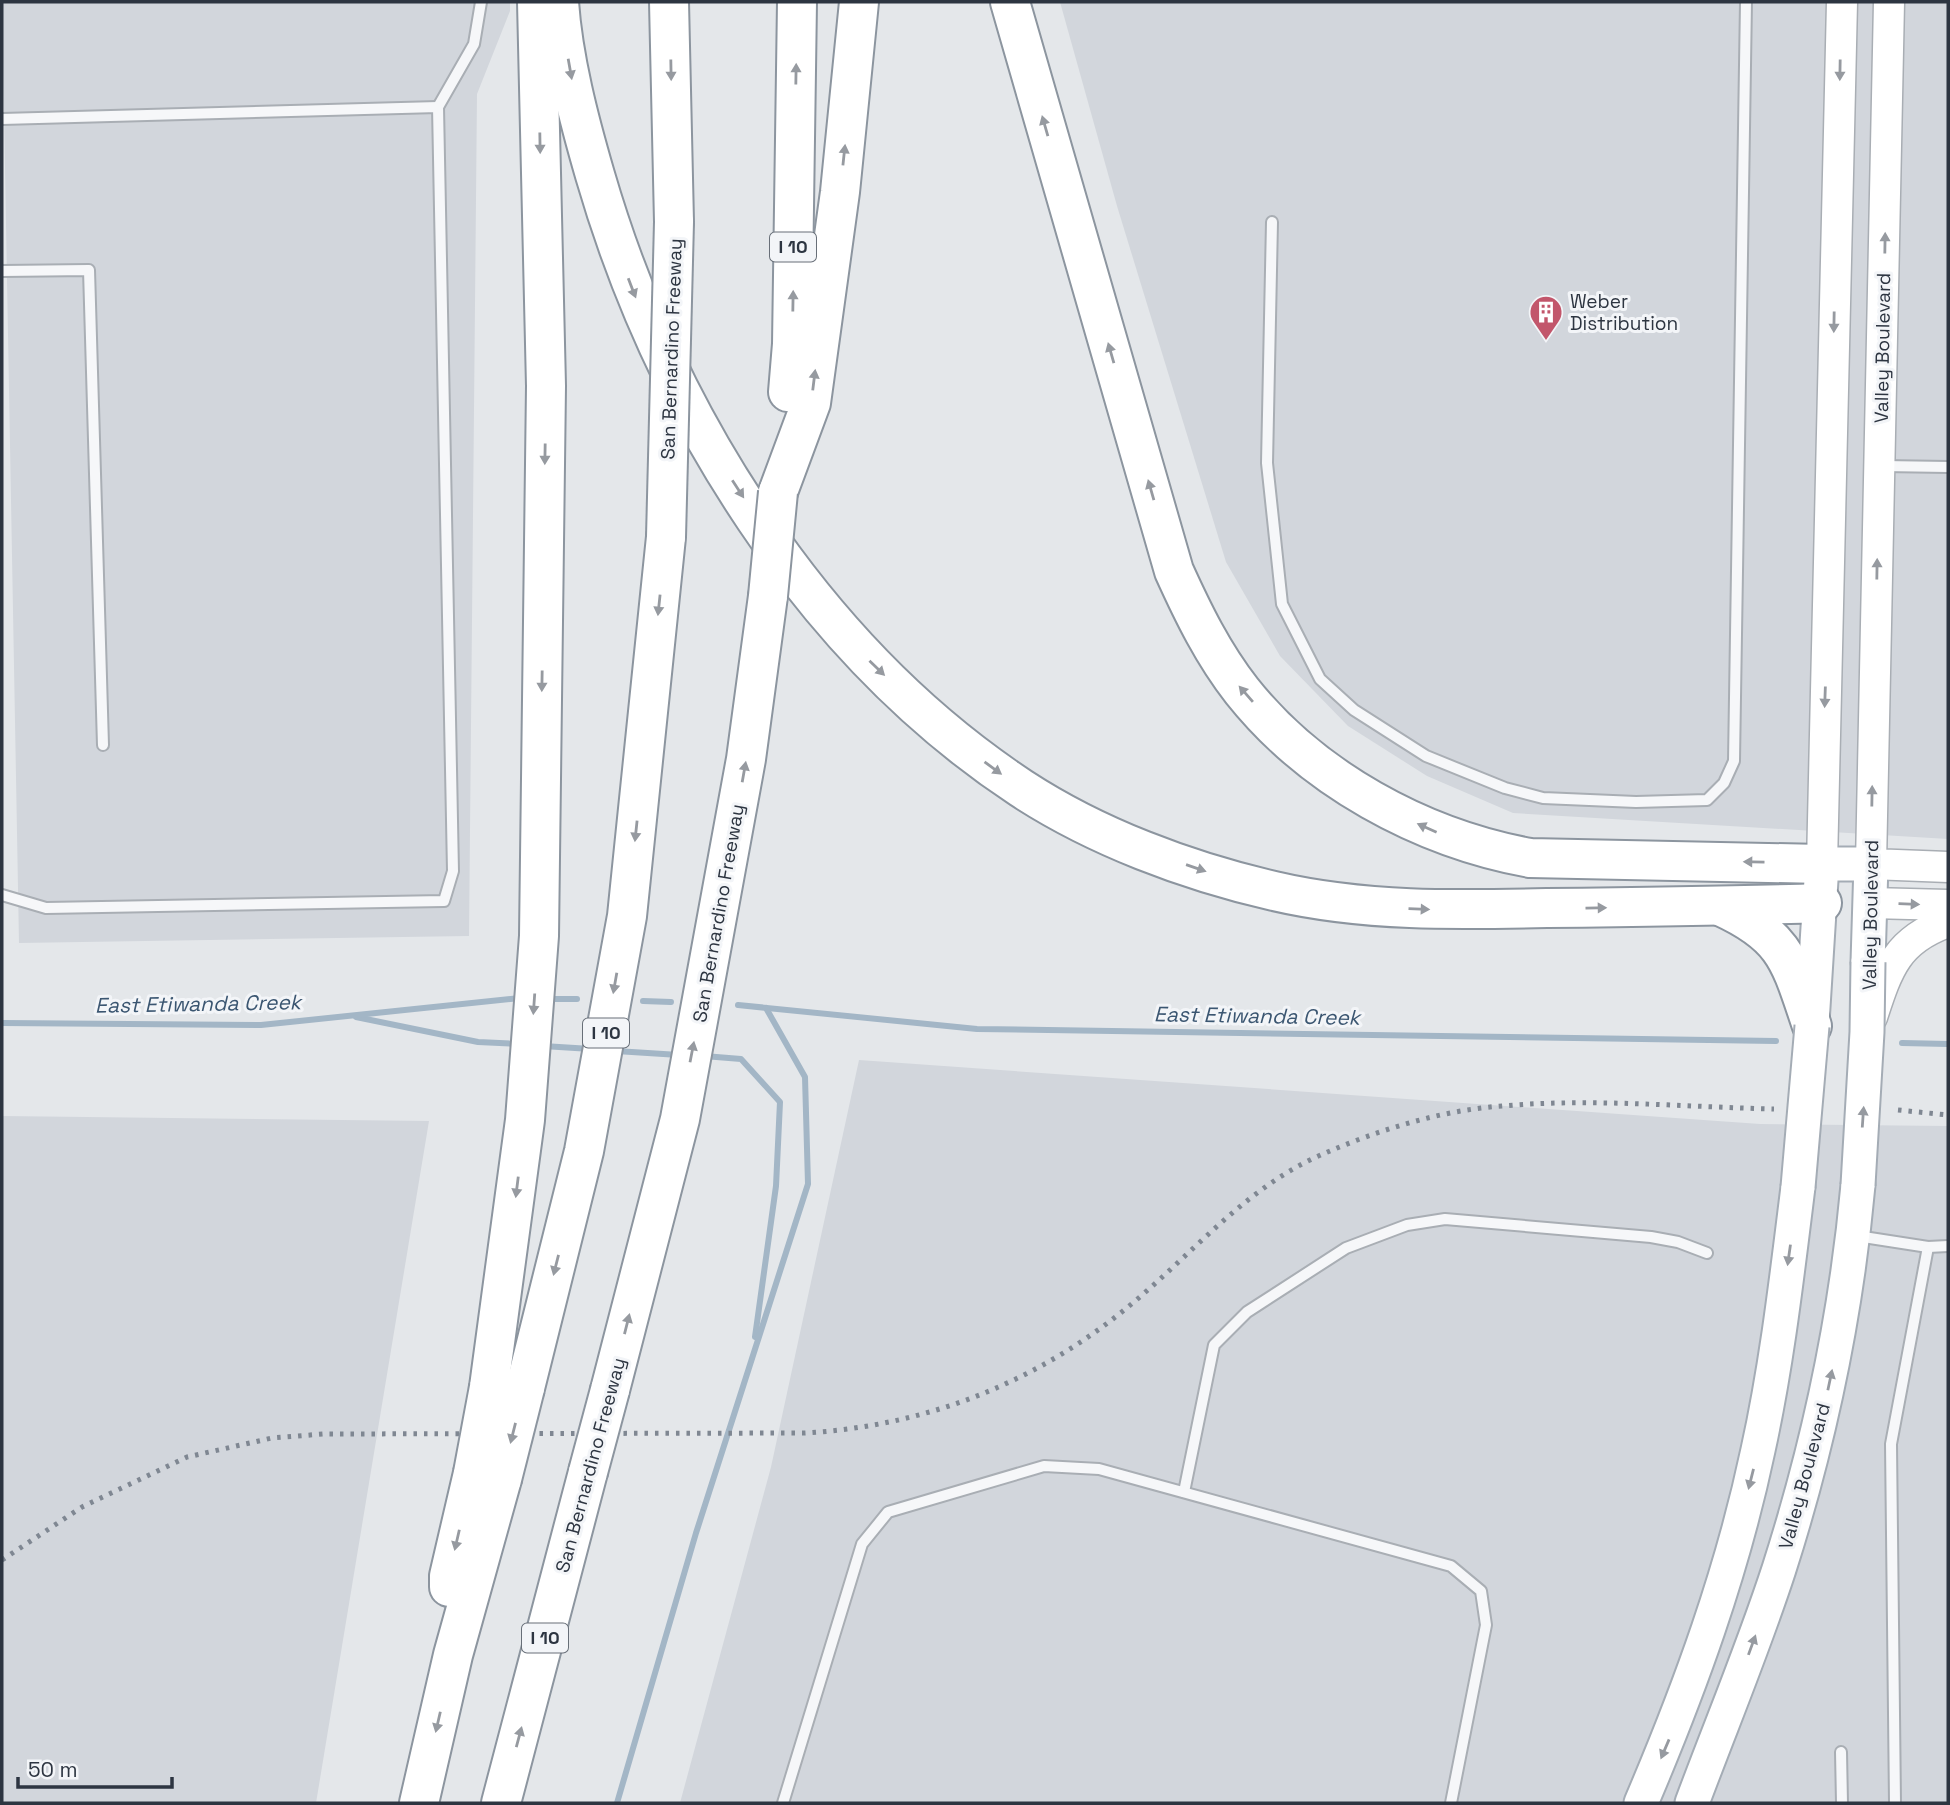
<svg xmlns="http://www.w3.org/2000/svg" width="1950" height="1805" viewBox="0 0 1950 1805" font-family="'Space Grotesk',sans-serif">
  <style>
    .built { fill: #d2d6dc }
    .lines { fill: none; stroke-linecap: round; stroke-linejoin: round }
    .stream { stroke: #a3b6c6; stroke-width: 6 }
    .lane-casing { stroke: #a9aeb4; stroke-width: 14 }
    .secondary-casing { stroke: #a9aeb4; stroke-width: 33 }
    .primary-casing { stroke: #a4acb5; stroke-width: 37 }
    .highway-casing { stroke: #8c959f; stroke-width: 42 }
    .lane { stroke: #f6f7f9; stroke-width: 10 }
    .secondary { stroke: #fff; stroke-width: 30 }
    .primary { stroke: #fff; stroke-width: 33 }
    .highway { stroke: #fff; stroke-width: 38 }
    .rail { stroke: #7f8792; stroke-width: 5; stroke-dasharray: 3.5 7; stroke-linecap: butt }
    .primary-bridge-casing { stroke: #a4acb5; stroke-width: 37; stroke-linecap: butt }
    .highway-bridge-casing { stroke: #8c959f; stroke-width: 42; stroke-linecap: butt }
    .primary-bridge { stroke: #fff; stroke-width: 33 }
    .highway-bridge { stroke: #fff; stroke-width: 38 }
    .oneway { fill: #969aa0 }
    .labels { text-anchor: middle; stroke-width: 6; stroke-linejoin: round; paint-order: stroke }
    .shield { fill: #f3f5f8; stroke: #686f78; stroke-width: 2 }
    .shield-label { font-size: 18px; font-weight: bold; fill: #2d3541 }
    .poi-label { font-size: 19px; fill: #2d3541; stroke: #f3f5f8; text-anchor: start }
    .street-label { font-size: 19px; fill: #2d3541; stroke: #f3f5f8 }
    .water-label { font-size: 21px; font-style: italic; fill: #3b5671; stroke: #f3f5f8 }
  </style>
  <rect width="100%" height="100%" fill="#e4e7ea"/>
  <g class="built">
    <path d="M2,2H510V11L477,94L469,936L19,943Z"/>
    <path d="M1060,2H1948V839L1513,813L1427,776L1348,726L1280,656L1226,562L1117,206Z"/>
    <path d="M859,1060L1760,1124L1948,1126V1803H680L771,1467Z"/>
    <path d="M2,1116L429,1121L316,1803H2Z"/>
  </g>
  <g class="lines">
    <g class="stream">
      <path d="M551,999H577"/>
      <path d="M643,1001L671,1002"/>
      <path d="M738,1005L977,1029L1776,1041"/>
      <path d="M356,1017L478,1042L518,1044"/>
      <path d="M2,1023L261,1025L520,998"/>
      <path d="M1902,1043L1948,1044"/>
      <path d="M543,1046L591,1049"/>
      <path d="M616,1051L679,1055"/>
      <path d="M704,1056L741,1059L780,1102L776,1186L755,1337"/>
      <path d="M617,1803L696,1533L808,1184L805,1077L766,1008"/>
    </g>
    <defs>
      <g id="lane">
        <path d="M438,107L474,44L481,2"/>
        <path d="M2,119L438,107L453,871L444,901L46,908L2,895"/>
        <path d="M1272,222L1267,463L1282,604L1320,679L1354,710L1426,756L1505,788L1543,798L1636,802L1707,800L1724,783L1734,761L1746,2"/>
        <path d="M2,271L89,270L103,745"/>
        <path d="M1883,466L1948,467"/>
        <path d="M1857,1236L1928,1247L1948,1246"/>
        <path d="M1184,1492L1214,1345L1247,1312L1346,1248L1407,1225L1445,1219L1651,1237L1678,1242L1707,1253"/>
        <path d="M1841,1752L1842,1803"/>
        <path d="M783,1803L862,1544L888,1512L1044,1466L1099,1469L1451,1566L1481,1591L1486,1625L1451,1803"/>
        <path d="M1895,1803L1891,1444L1928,1247"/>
      </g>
      <g id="secondary">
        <path d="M1889,2L1871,864L1948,867"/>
        <path d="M1822,864L1842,2"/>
        <path d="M1871,903L1948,905"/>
        <path d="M1872,1017C1888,968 1897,940 1948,922"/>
      </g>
      <g id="primary">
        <path d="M1812,1023L1822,864H1871L1868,962"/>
        <path d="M1641,1803C1690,1688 1732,1573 1758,1450C1777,1364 1787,1275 1798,1187"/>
        <path d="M1692,1803C1721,1725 1753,1649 1779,1569C1819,1444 1846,1317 1858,1185"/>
      </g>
      <g id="highway">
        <path d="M559,2C563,59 579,120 595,175C664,413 812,650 1021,788C1096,837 1187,871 1274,891C1364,912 1456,910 1547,908C1639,907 1730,906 1822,903"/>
        <path d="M669,2L674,222"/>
        <path d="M1010,2L1174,571C1193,613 1213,654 1242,691C1312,779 1421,838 1530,858L1822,864"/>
        <path d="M788,392L792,344L797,2"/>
        <path d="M778,492L811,403L840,192L859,2"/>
        <path d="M1722,907C1787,937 1790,962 1812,1026"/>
        <path d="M489,1387L525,1120L539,936L546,386L537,2"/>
        <path d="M525,1388L584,1151L627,916L666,537"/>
        <path d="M610,1390L680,1119L746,759L768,596"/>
        <path d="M449,1587V1576L473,1473"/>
        <path d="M419,1803L453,1655L502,1479"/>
        <path d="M501,1803L588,1472"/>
      </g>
    </defs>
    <use href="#lane" class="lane-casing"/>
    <use href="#secondary" class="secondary-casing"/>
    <use href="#primary" class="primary-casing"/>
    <use href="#highway" class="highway-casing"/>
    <use href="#lane" class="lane"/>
    <use href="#secondary" class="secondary"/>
    <use href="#primary" class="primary"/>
    <use href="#highway" class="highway"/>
    <g class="rail">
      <path d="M1898,1110L1948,1115"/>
      <path d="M2,1560L82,1507L187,1457L272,1438L323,1434L805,1433C928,1426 1041,1381 1135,1301C1196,1250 1248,1186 1323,1154C1378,1130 1442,1110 1502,1106C1592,1098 1684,1107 1774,1109"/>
    </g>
    <defs>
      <g id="primary-bridge">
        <path d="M1858,1185L1867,1032L1868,962"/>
        <path d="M1798,1187L1812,1026"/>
      </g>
      <g id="highway-bridge">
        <path d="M666,537L674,222"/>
        <path d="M768,596L778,492"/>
        <path d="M588,1472L610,1390"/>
        <path d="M473,1473L489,1387"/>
        <path d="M502,1479L525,1388"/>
      </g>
    </defs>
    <use href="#primary-bridge" class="primary-bridge-casing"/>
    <use href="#highway-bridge" class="highway-bridge-casing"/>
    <use href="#primary-bridge" class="primary-bridge"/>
    <use href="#highway-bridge" class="highway-bridge"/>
  </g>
  <defs><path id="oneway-solid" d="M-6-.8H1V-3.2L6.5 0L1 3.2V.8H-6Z" transform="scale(1.75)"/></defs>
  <g class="oneway">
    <use href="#oneway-solid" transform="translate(570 69) rotate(80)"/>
    <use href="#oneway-solid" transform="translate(671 70) rotate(89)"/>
    <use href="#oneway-solid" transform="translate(1840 70) rotate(91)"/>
    <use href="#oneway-solid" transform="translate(796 74) rotate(-89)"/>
    <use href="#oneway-solid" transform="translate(1045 126) rotate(-106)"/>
    <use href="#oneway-solid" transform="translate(540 143) rotate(89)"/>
    <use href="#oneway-solid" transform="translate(844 155) rotate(-84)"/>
    <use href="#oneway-solid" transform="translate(1885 243) rotate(-89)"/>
    <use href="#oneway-solid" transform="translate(632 288) rotate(69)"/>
    <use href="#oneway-solid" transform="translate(793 301) rotate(-89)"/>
    <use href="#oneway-solid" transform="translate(1834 322) rotate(91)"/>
    <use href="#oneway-solid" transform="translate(1111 353) rotate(-106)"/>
    <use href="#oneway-solid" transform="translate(814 380) rotate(-83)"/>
    <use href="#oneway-solid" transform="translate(545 454) rotate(91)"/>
    <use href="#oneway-solid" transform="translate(738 489) rotate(57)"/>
    <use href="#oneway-solid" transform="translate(1151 490) rotate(-106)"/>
    <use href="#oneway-solid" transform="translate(1877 569) rotate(-89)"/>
    <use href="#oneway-solid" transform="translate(659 605) rotate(96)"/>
    <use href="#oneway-solid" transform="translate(877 668) rotate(44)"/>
    <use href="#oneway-solid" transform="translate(542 681) rotate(91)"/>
    <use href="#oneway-solid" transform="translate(1246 694) rotate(-131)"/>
    <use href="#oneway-solid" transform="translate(1825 697) rotate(92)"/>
    <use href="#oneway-solid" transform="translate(993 768) rotate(36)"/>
    <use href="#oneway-solid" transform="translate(744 772) rotate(-80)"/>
    <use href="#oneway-solid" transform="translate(1872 796) rotate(-89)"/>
    <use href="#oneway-solid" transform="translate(1427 828) rotate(-156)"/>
    <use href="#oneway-solid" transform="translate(636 831) rotate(96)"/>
    <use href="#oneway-solid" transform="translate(1754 862) rotate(-179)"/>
    <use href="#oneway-solid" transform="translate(1196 868) rotate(19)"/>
    <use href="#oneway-solid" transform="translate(1909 904) rotate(2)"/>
    <use href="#oneway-solid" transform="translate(1596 908) rotate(-1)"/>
    <use href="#oneway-solid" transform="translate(1419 909) rotate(2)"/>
    <use href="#oneway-solid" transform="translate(615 983) rotate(100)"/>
    <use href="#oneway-solid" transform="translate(534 1004) rotate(94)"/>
    <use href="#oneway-solid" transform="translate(692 1052) rotate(-79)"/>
    <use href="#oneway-solid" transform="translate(1863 1117) rotate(-86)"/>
    <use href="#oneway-solid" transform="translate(517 1187) rotate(97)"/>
    <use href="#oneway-solid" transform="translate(1789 1255) rotate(98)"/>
    <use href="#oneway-solid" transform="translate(556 1265) rotate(104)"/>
    <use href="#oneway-solid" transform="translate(627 1324) rotate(-76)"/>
    <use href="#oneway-solid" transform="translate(1830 1380) rotate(-78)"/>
    <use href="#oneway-solid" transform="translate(513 1433) rotate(104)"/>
    <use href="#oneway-solid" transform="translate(1751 1479) rotate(104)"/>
    <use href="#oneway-solid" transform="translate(457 1540) rotate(103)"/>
    <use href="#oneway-solid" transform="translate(1752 1645) rotate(-70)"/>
    <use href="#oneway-solid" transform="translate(438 1722) rotate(103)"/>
    <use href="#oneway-solid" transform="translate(519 1737) rotate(-75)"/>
    <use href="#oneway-solid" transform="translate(1665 1749) rotate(113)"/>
  </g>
  <defs>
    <symbol id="building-pin" viewBox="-11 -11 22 30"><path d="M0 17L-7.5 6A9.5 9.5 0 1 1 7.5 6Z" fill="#c2566b" stroke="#f3f5f8"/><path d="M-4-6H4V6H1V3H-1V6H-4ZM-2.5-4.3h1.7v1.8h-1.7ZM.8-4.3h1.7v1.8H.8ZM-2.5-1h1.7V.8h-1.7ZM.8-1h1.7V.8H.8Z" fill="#fff"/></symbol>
  </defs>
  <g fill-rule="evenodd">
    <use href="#building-pin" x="1527" y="293" width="38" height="52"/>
  </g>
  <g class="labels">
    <g class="shield">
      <rect x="770" y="232.5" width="46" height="29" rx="5"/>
      <rect x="583" y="1018.5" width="46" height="29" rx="5"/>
      <rect x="522" y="1623.5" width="46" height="29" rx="5"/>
    </g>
    <g class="shield-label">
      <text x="793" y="253">I 10</text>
      <text x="606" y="1039">I 10</text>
      <text x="545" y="1644">I 10</text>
    </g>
    <g class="poi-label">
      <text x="1570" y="308">Weber<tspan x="1570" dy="22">Distribution</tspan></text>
    </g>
    <g class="street-label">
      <text transform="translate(1882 348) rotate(-89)" y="7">Valley Boulevard</text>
      <text transform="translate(671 349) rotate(-88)" y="7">San Bernardino Freeway</text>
      <text transform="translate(718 913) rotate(-80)" y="7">San Bernardino Freeway</text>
      <text transform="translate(1870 915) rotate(-89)" y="7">Valley Boulevard</text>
      <text transform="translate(590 1465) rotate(-75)" y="7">San Bernardino Freeway</text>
      <text transform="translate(1804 1476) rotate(-75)" y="7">Valley Boulevard</text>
    </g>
    <g class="water-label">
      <text transform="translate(198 1004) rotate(-1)" y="7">East Etiwanda Creek</text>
      <text transform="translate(1257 1016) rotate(1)" y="7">East Etiwanda Creek</text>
    </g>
  </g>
  <rect width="1950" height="1805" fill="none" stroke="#2d3541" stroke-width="7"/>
  <path d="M18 1777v10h154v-10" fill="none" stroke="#2d3541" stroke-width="3.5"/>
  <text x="28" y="1777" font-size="21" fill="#2d3541" stroke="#f3f5f8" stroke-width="5" paint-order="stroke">50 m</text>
</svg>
